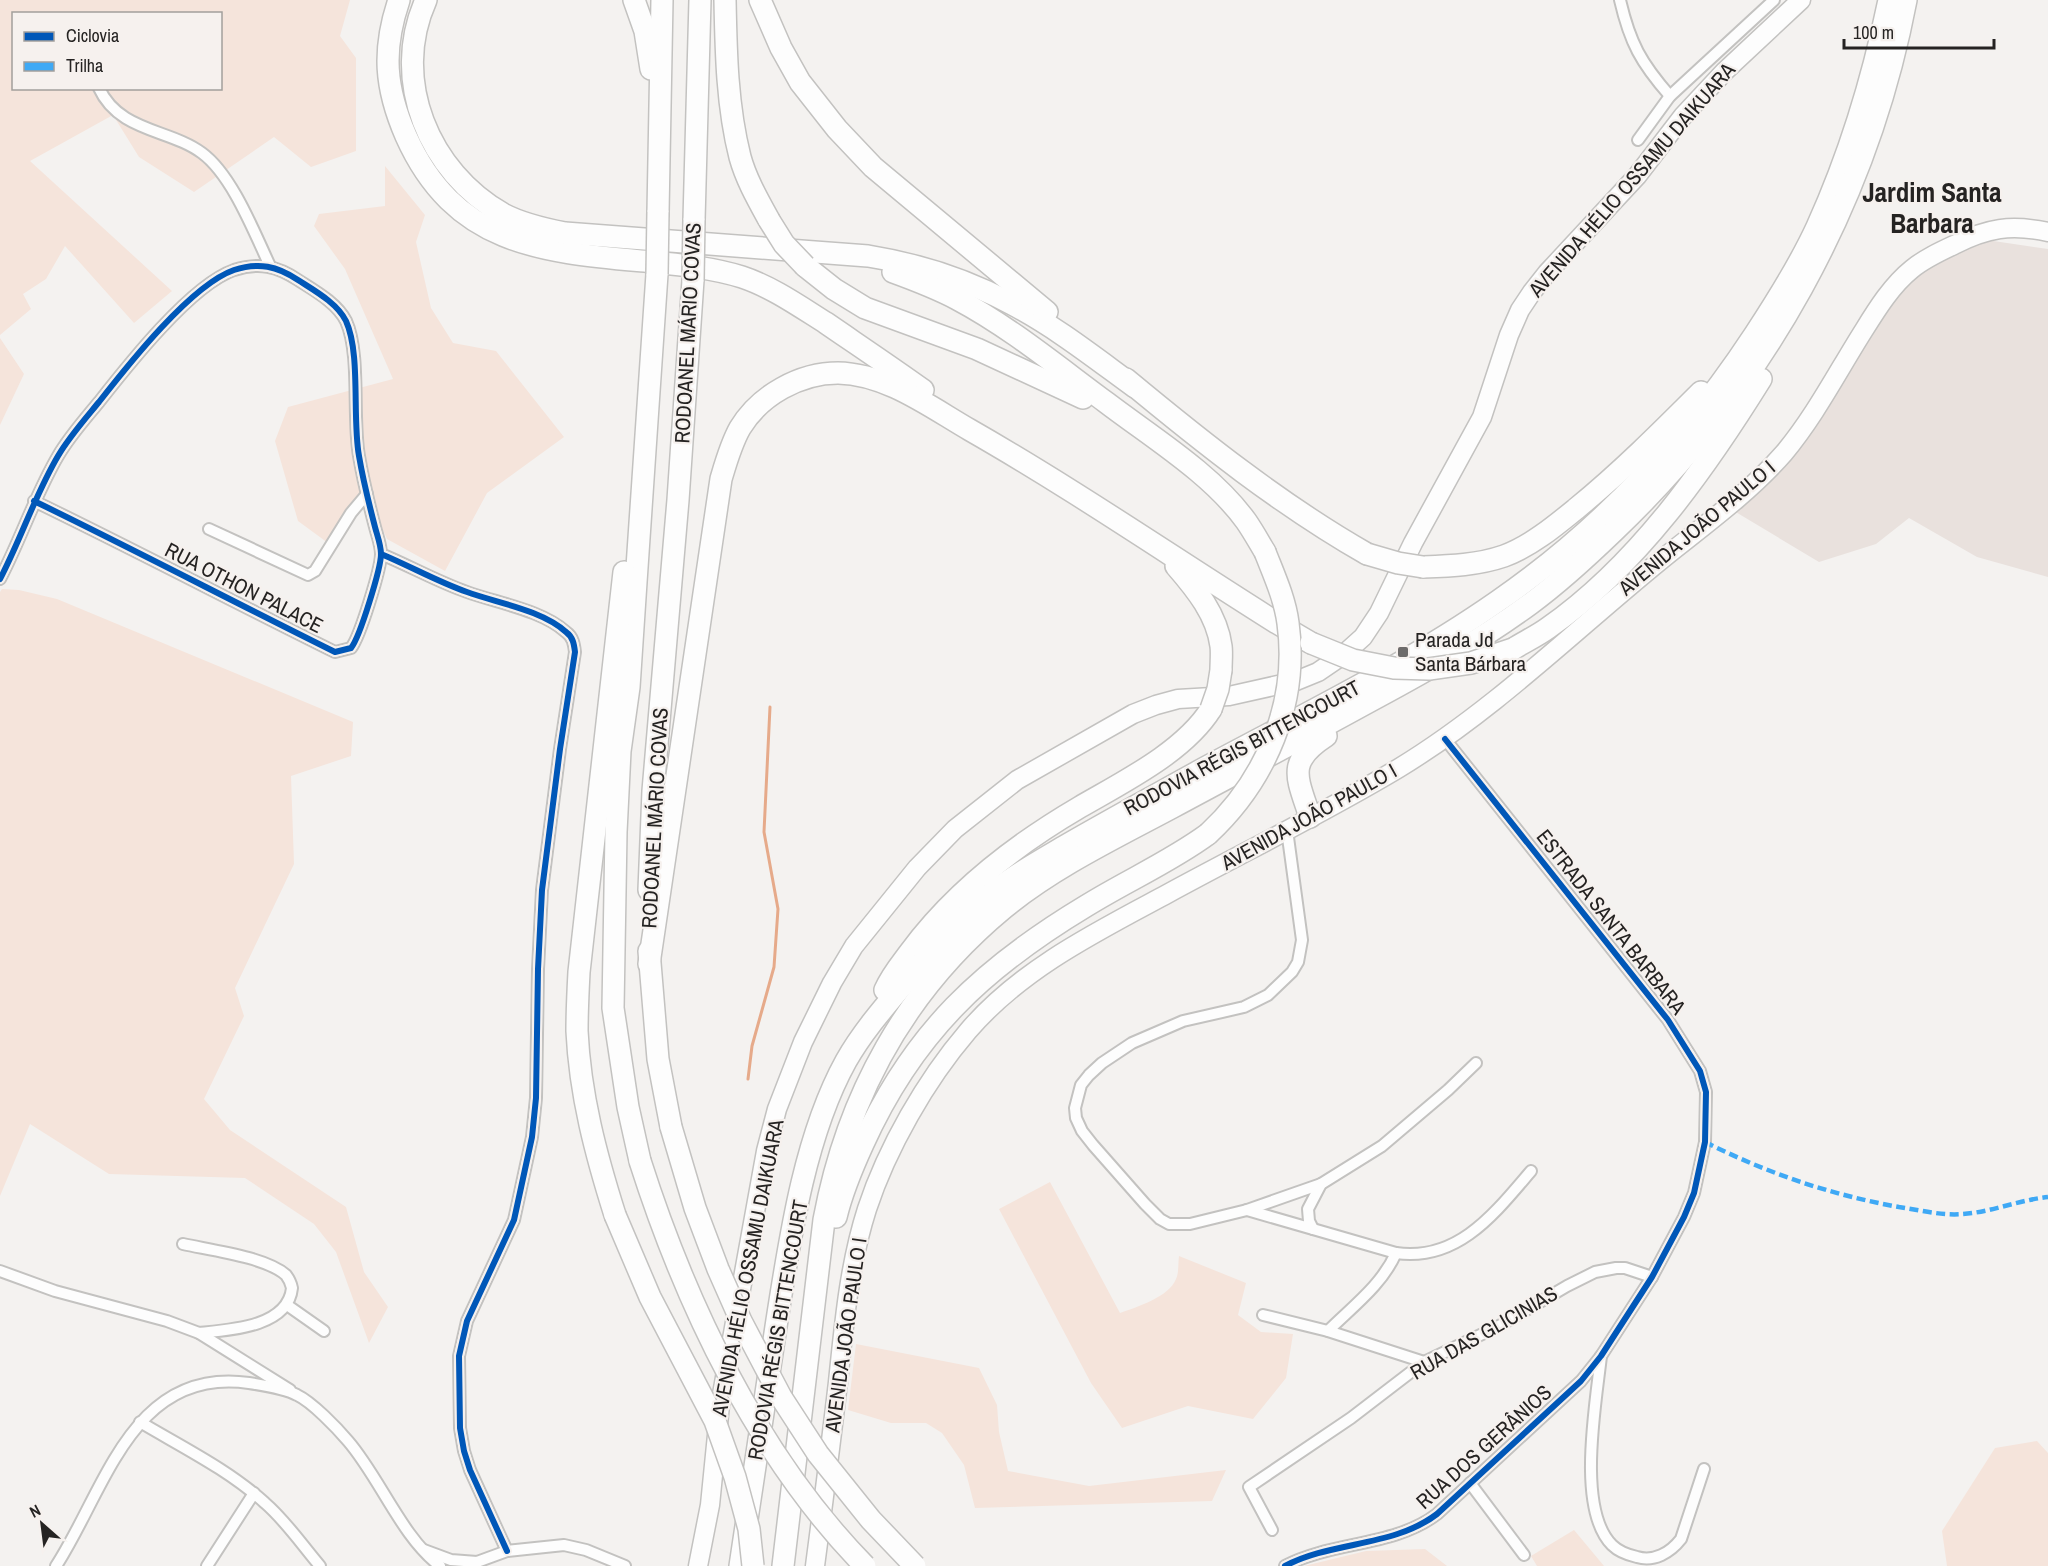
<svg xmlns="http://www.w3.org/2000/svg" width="2048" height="1566" viewBox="0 0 2048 1566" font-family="'Archivo Narrow',sans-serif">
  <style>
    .built { fill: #e9e1dd }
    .green { fill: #f5e4db; fill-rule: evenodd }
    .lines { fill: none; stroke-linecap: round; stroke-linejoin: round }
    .stream { stroke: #e6aa8a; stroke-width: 3 }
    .street-casing { stroke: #c3c2c0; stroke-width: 14 }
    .primary-casing { stroke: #c3c2c0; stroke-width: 21 }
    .highway-casing { stroke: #c3c2c0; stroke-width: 24 }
    .street { stroke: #fdfdfd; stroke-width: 10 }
    .primary { stroke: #fdfdfd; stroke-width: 18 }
    .highway { stroke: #fdfdfd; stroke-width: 21 }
    .highway-bridge-casing { stroke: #c3c2c0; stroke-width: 24; stroke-linecap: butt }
    .highway-bridge { stroke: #fdfdfd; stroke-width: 21 }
    .quiet { stroke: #3fa9f5; stroke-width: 4.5; stroke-dasharray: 9 4.5; stroke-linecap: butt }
    .cycleway-casing { stroke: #f6f1ee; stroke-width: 10 }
    .cycleway { stroke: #0057b8; stroke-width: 6 }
    .poi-dot { fill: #6d6b6a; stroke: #f6f1ee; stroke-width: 2 }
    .labels { text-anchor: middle; stroke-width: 4.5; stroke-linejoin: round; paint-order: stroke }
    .street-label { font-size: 21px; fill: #252322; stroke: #f6f1ee }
    .poi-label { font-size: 21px; fill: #252322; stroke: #f6f1ee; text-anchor: start }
    .district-label { font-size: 27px; font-weight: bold; fill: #252322; stroke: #f6f1ee }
  </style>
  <rect width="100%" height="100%" fill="#f4f2f0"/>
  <path class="built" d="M1980,239L2048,249V577L1977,557L1909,518L1876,544L1819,562L1734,511L1894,289Z"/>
  <g class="green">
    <path d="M0,0H350L340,36L356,58V151L311,167L274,137L194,192L139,157L113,115L30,161L172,291L134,323L65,246L46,279L23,294L31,309L0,335ZM14,14H220V88H14Z"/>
    <path d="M385,166L425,215L416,242L431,308L453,343L496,351L564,437L487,493L445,571L387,539L369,499L328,543L298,521L275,441L288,407L393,379L345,269L314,226L319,214L385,206Z"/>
    <path d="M0,338L24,374L0,425Z"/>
    <path d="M2,589L19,590L57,599L353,722L351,756L291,776L294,864L235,988L244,1016L204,1099L230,1130L346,1207L364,1272L388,1307L369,1343L336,1252L314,1224L245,1178L109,1174L30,1124L0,1196V592Z"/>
    <path d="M1050,1182L1120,1313C1137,1307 1169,1297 1176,1279C1179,1273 1178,1263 1179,1256L1246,1283L1238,1315L1261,1332L1293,1334L1286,1378L1253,1419L1188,1406L1122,1428L1091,1383L999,1209Z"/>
    <path d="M856,1344L979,1368L997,1405L999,1432L1008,1471L1089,1486L1226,1470L1212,1501L975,1508L964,1465L942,1433L926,1423H891L848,1410Z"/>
    <path d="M2037,1441L2048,1453V1566H1947L1942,1531L1995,1448Z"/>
    <path d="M1574,1530L1604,1566H1537L1531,1556Z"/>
    <path d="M1425,1549L1447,1566H1304L1366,1551Z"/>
  </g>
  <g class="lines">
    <path class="stream" d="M748,1079L752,1046L774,967L778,909L764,832L770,707"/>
    <defs>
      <g id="street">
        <path d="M1620,0C1630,43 1641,63 1670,96"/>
        <path d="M99,88C119,132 170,129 202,153C232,175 254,232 270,266"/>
        <path d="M1638,140L1670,96L1774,0"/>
        <path d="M209,529L308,575L315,571L351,513L367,494"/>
        <path d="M381,554C410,566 438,582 467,592C497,603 542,610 566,632C573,637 574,644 575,652L560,749L542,890L538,969L536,1098L532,1137L514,1220L467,1321L459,1356L460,1428L464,1451L470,1470L507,1551"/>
        <path d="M0,579C21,539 35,495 58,456C69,437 85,419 99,402C128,365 191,285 234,270C259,262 277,266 298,280C315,291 337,303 346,321C361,354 352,418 359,456C363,480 369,504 375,527C377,535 381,545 381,554C381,568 360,637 351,648L335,652C234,602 135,550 34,501"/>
        <path d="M1287,830L1302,940L1298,962L1292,972L1268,995L1244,1007L1183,1021L1132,1043L1102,1063L1089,1075L1081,1085L1075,1108L1076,1118L1082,1131L1093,1145L1145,1204L1160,1219L1169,1224H1190L1247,1210L1321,1184"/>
        <path d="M1247,1210L1396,1253C1382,1285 1352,1307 1328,1331"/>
        <path d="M1313,1229L1309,1221L1308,1209L1321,1184L1382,1146L1448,1090L1476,1063"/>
        <path d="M183,1244C210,1250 266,1257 286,1275C289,1279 291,1283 292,1288C288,1327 230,1330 199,1333"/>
        <path d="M1396,1253C1458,1262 1495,1213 1531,1171"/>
        <path d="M0,1271L55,1291L167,1321L199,1333L290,1390"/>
        <path d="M287,1305L324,1331"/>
        <path d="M1263,1315L1328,1331L1424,1362"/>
        <path d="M1601,1356C1596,1403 1576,1509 1612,1545C1618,1551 1628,1555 1637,1557C1654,1562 1670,1553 1681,1539L1704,1469"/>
        <path d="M140,1422C182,1447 229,1470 265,1503C286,1521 302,1545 320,1566"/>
        <path d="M1470,1483L1524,1555"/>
        <path d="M1272,1530L1249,1487L1351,1418L1424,1362L1499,1326L1567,1286L1595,1272L1616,1268H1625L1652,1277"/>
        <path d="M424,1550L451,1560L477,1562L507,1551L564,1545L586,1550L625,1566"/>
        <path d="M56,1566C105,1491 132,1366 249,1383C262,1385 286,1389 297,1395C312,1402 337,1428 348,1441C380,1478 401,1536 440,1566"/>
        <path d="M207,1566L254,1493"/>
        <path d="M1285,1566C1332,1541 1394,1547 1437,1514L1581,1381L1601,1356L1652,1277L1684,1217L1694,1193L1705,1142L1706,1092L1700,1071L1668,1020L1445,739"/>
      </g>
      <g id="primary">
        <path d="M698,1566L710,1505L720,1405L766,1151L777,1109L803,1042L832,983L854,946L917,868L955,829L1017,780L1133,714L1156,705L1178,699L1229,696L1296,681L1318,672L1343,655L1363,637L1379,613L1413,543L1482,417L1509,335L1520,310L1532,292L1547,273L1637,176L1683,116L1725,71L1801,0"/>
        <path d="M815,1566C823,1505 831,1443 838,1382C844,1324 849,1265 867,1209C887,1148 926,1080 968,1031C1021,969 1096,932 1167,894C1244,852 1324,813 1399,768C1496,709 1578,627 1666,556C1706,524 1750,492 1784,453C1815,416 1838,371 1864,330C1877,309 1892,285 1912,269C1924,259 1939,252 1954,245C1987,228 2011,224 2048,232"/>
      </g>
      <g id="highway">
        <path d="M399,0C382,50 385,88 406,136C456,248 546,252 653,262C683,265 713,268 742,277C772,287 799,306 826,323C858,345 891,367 923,390"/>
        <path d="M426,0C390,80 429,172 503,214C522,224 544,229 565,233L868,256C918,264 967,280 1012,304C1056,327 1095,358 1135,387"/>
        <path d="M634,0L645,31L651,69"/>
        <path d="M725,0C726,52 727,106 740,157C746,179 758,200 769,220"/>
        <path d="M760,0L781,48L800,82L837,129L873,167L1047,312"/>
        <path d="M658,212L662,0"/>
        <path d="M694,220L700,0"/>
        <path d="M805,266L834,289L865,308L977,349L1083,398"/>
        <path d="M893,272C915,280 936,288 957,299C1010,327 1058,367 1107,403C1153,438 1212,474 1246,521C1253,531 1259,542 1265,552"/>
        <path d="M1126,379C1202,442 1281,505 1367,554"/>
        <path d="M1176,566C1196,589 1217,615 1221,646C1222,653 1221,662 1221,670"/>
        <path d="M1423,567C1451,566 1478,565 1504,556C1531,546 1555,526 1577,508C1621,472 1661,432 1701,392"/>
        <path d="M1513,649C1524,642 1537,636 1548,628C1637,566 1705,469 1761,379"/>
        <path d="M1310,817C1297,777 1286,762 1326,736"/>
        <path d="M649,890L653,791L678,500L693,280"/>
        <path d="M649,951L658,1059L671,1127"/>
        <path d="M649,964L721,479C726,462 731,444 740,428C760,395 800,373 838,373C887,374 930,407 970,430C1075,490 1175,559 1277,623L1311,643"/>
        <path d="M885,990C891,976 901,964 910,952C955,891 1015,845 1080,807C1123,782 1184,752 1211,709"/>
        <path d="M640,1161L628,1107L613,1008L616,832L620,751L629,687L636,582L657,274"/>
        <path d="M615,1215C596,1155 580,1095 577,1031C577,1012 578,991 579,972L624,572"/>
        <path d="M836,1217C842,1192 852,1168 863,1144C913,1033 983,968 1086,906C1126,881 1170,862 1208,834"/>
        <path d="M740,1566C752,1484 764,1402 777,1320C790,1237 805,1135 846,1061C863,1031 886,1005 908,979C938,945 967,910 1004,884C1023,870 1045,858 1065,846C1110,820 1156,795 1201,770C1301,716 1405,666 1498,601C1601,530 1686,439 1755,334C1778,299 1800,264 1817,227C1850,154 1873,78 1889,0"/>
        <path d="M783,1566L824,1220C847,1096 906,989 1004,908C1054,867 1115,838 1173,807C1236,773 1299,740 1361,706C1419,675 1477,643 1530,604C1560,582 1587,557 1614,531C1764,388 1867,204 1906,0"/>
      </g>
    </defs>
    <use href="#street" class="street-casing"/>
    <use href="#primary" class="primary-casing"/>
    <use href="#highway" class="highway-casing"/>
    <use href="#street" class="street"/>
    <use href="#primary" class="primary"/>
    <use href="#highway" class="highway"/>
    <defs>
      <g id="highway-bridge">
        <path d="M769,220L784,244L805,266"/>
        <path d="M657,274L658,212"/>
        <path d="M693,280L694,220"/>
        <path d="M1367,554L1398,563L1423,567"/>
        <path d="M1311,643L1353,660L1394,668L1429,669L1471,663L1513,649"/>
        <path d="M1211,709L1218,689L1221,670"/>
        <path d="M1208,834C1266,780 1299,703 1288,623C1285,599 1274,575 1265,552"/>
        <path d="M671,1127L695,1208L718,1269L741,1321L781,1397L818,1454L871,1520L915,1566"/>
        <path d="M640,1161C686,1305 758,1457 865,1566"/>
        <path d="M615,1215L650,1297L715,1421L735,1477L749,1529L753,1566"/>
      </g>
    </defs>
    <use href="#highway-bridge" class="highway-bridge-casing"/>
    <use href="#highway-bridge" class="highway-bridge"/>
    <path class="quiet" d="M1705,1142C1767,1173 1831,1195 1899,1207C1920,1210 1942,1216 1963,1214C1992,1212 2019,1200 2048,1197"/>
    <defs>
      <g id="cycleway">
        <path d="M381,554C410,566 438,582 467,592C497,603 542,610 566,632C573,637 574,644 575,652L560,749L542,890L538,969L536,1098L532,1137L514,1220L467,1321L459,1356L460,1428L464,1451L470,1470L507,1551"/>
        <path d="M0,579C21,539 35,495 58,456C69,437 85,419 99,402C128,365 191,285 234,270C259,262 277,266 298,280C315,291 337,303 346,321C361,354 352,418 359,456C363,480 369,504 375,527C377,535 381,545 381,554C381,568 360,637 351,648L335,652C234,602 135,550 34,501"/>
        <path d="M1285,1566C1332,1541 1394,1547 1437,1514L1581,1381L1601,1356L1652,1277L1684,1217L1694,1193L1705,1142L1706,1092L1700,1071L1668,1020L1445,739"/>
      </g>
    </defs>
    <use href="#cycleway" class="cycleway-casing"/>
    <use href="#cycleway" class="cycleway"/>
  </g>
  <rect class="poi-dot" x="1397" y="646" width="12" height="12" rx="3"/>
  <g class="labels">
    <g class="street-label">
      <text transform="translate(1632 180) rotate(-49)" y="7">AVENIDA HÉLIO OSSAMU DAIKUARA</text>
      <text transform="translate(688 333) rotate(-87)" y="7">RODOANEL MÁRIO COVAS</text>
      <text transform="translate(1697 528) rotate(-40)" y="7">AVENIDA JOÃO PAULO I</text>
      <text transform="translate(244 588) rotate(27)" y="7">RUA OTHON PALACE</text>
      <text transform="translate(1242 748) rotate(-28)" y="7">RODOVIA RÉGIS BITTENCOURT</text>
      <text transform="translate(1309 817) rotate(-29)" y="7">AVENIDA JOÃO PAULO I</text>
      <text transform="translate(655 818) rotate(-87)" y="7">RODOANEL MÁRIO COVAS</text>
      <text transform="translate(1611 922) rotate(52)" y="7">ESTRADA SANTA BARBARA</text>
      <text transform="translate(748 1268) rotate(-79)" y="7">AVENIDA HÉLIO OSSAMU DAIKUARA</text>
      <text transform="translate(778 1330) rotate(-80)" y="7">RODOVIA RÉGIS BITTENCOURT</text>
      <text transform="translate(1484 1333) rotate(-30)" y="7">RUA DAS GLICINIAS</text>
      <text transform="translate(846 1335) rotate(-82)" y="7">AVENIDA JOÃO PAULO I</text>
      <text transform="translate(1484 1447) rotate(-42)" y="7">RUA DOS GERÂNIOS</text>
    </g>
    <g class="poi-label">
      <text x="1415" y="647">Parada Jd<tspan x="1415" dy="24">Santa Bárbara</tspan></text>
    </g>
    <g class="district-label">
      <text x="1932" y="202">Jardim Santa<tspan x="1932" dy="31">Barbara</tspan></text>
    </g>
  </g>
  <rect x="12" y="12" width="210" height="78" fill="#f6f1ee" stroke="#a29f9c" stroke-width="1.5"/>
  <rect x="24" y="32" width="30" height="9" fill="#0057b8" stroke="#a29f9c" stroke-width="1.5"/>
  <text x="66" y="42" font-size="18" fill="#252322">Ciclovia</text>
  <rect x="24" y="62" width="30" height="9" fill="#3fa9f5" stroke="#a29f9c" stroke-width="1.5"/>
  <text x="66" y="72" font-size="18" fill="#252322">Trilha</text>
  <g transform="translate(42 1524) rotate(332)" stroke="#f6f1ee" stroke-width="4.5" paint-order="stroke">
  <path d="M0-4.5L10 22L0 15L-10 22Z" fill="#252322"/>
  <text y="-9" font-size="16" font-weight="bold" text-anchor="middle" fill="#252322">N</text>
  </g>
  <path d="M1844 39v9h150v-9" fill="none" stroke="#252322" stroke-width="3"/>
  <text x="1853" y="39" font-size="18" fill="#252322" stroke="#f6f1ee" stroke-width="4.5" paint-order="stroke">100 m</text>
</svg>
